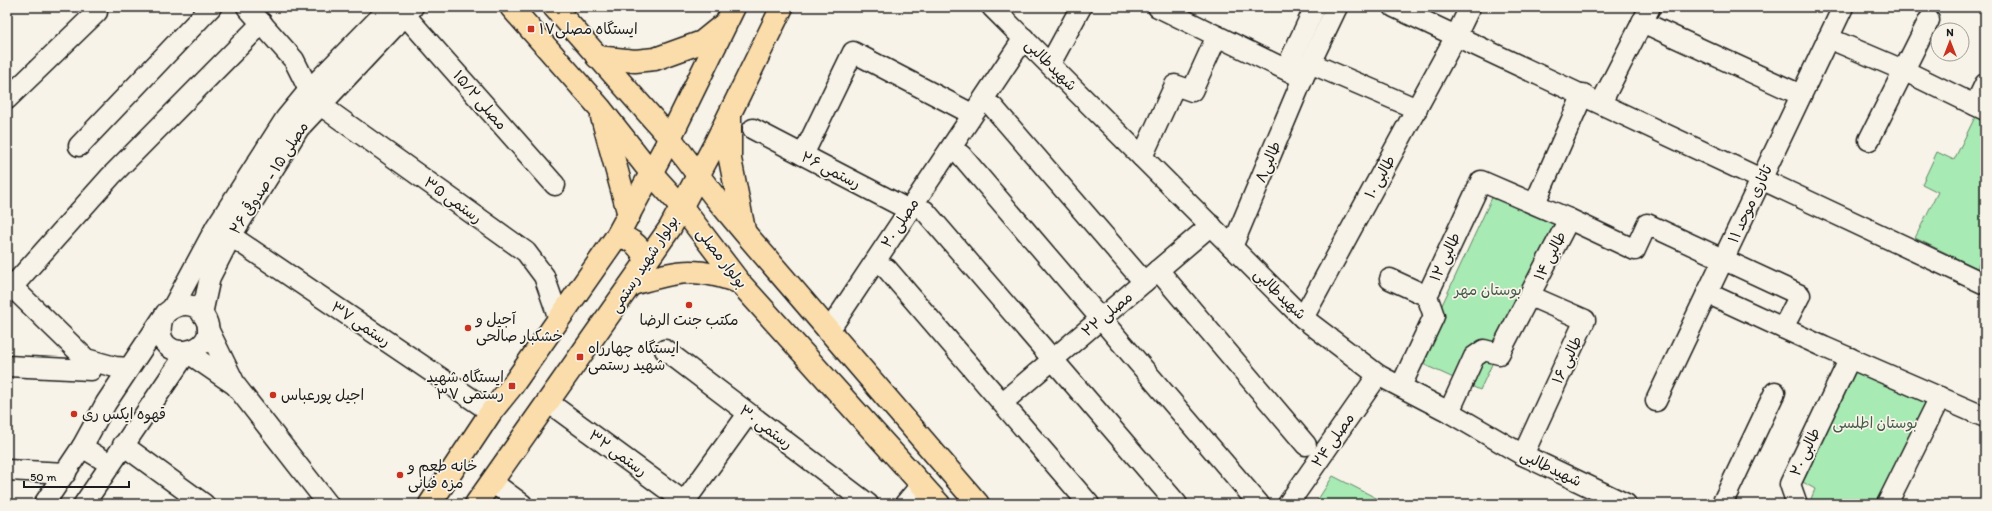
<svg xmlns="http://www.w3.org/2000/svg" width="1992" height="511" viewBox="0 0 1992 511" font-family="Itim,'Playpen Sans Arabic',sans-serif">
  <style>
    .green { fill: #a8eab3; stroke: #628368 }
    .lines { fill: none; stroke-linecap: round; stroke-linejoin: round }
    .minor-casing { stroke: #1c1c1c; stroke-width: 23 }
    .major-casing { stroke: #1c1c1c; stroke-width: 25 }
    .minor { stroke: #f7f3e8; stroke-width: 20 }
    .major { stroke: #fbddab; stroke-width: 22 }
    .poi-dot { fill: #c8321e; stroke: #f7f3e8; stroke-width: 1.5 }
    .labels { text-anchor: middle; stroke-width: 3.5; stroke-linejoin: round; paint-order: stroke }
    .poi-label { font-size: 15px; fill: #1c1c1c; stroke: #f7f3e8; text-anchor: start }
    .street-label { font-size: 15px; fill: #1c1c1c; stroke: #f7f3e8 }
    .park-label { font-size: 15px; fill: #465a49; stroke: #f7f3e8 }
  </style>
  <rect width="100%" height="100%" fill="#f7f3e8"/>
  <filter id="ink" filterUnits="userSpaceOnUse"><feTurbulence type="fractalNoise" baseFrequency=".025" numOctaves="2"/><feDisplacementMap in="SourceGraphic" scale="8" xChannelSelector="R" yChannelSelector="G"/><feConvolveMatrix kernelMatrix="1 2 1 2 8 2 1 2 1" color-interpolation-filters="sRGB"/></filter>
  <g filter="url(#ink)">
    <g class="green">
      <path d="M1976,115L1985,119V251L1977,268L1915,238L1938,192L1922,184L1937,152L1954,160Z"/>
      <path d="M1495,191L1559,220L1480,390L1416,361Z"/>
      <path d="M1856,360L1936,399L1886,500L1876,504H1809L1815,489L1801,481Z"/>
      <path d="M1333,476L1388,504H1315Z"/>
    </g>
    <g class="lines">
      <defs>
        <g id="minor">
          <path d="M247,7L294,60L309,90"/>
          <path d="M992,7L1303,318L1378,375L1449,412L1523,455L1626,504"/>
          <path d="M1158,7L1303,78"/>
          <path d="M1394,7L1985,284"/>
          <path d="M405,15L555,185"/>
          <path d="M1642,22L1801,95"/>
          <path d="M1828,38L1903,70L1985,110"/>
          <path d="M1310,63L1417,109"/>
          <path d="M1050,64L1081,7"/>
          <path d="M1286,69L1315,7"/>
          <path d="M7,99L97,12L92,7"/>
          <path d="M1601,103L1650,7"/>
          <path d="M319,104L526,252L544,276L559,319"/>
          <path d="M1975,105L1985,84"/>
          <path d="M993,107L1144,282"/>
          <path d="M753,129L909,210"/>
          <path d="M1869,140L1929,20"/>
          <path d="M79,146L211,7"/>
          <path d="M803,155L853,52L972,114"/>
          <path d="M961,155L1259,504"/>
          <path d="M1142,157L1175,85L1192,91L1217,36"/>
          <path d="M1535,203L1583,94"/>
          <path d="M925,211L1177,504"/>
          <path d="M1569,219L1635,250L1647,224L1800,295L1783,328"/>
          <path d="M231,236L491,412"/>
          <path d="M1232,247L1303,78L1337,7"/>
          <path d="M887,269L1089,504"/>
          <path d="M1158,270L1306,445"/>
          <path d="M1390,279L1427,296"/>
          <path d="M7,282L86,359L115,367L129,368"/>
          <path d="M12,287L111,176L262,23"/>
          <path d="M1707,293L1824,347L1985,417"/>
          <path d="M173,307L216,227L286,118L309,90L390,7"/>
          <path d="M202,314L210,277L231,236L299,128L413,7"/>
          <path d="M1303,318L1456,36L1470,7"/>
          <path d="M208,329L236,386L328,504"/>
          <path d="M828,332L1024,38"/>
          <path d="M665,350L868,504"/>
          <path d="M187,352L235,385"/>
          <path d="M7,366L91,370"/>
          <path d="M1401,386L1434,316L1427,296L1481,181L1569,219L1499,354L1484,350L1474,357L1449,412"/>
          <path d="M1656,401L1843,7"/>
          <path d="M548,402L687,504"/>
          <path d="M1003,402L1211,225"/>
          <path d="M123,445L204,504"/>
          <path d="M82,447L110,464"/>
          <path d="M1523,455L1585,320L1530,296"/>
          <path d="M7,470L66,473"/>
          <path d="M492,482L522,504"/>
          <path d="M44,504L82,447L106,403L166,313C178,303 195,301 204,316C227,354 150,369 162,320"/>
          <path d="M84,504L187,352"/>
          <path d="M683,504L748,414"/>
          <path d="M905,504L922,484"/>
          <path d="M1288,504L1378,375"/>
          <path d="M1722,504L1775,392"/>
          <path d="M1797,504L1790,484L1850,358"/>
          <path d="M1887,504L1940,397"/>
        </g>
        <g id="major">
          <path d="M511,7L600,108L652,174L681,206L739,282L939,504"/>
          <path d="M554,7L670,138L714,196L745,233L978,504"/>
          <path d="M597,57L635,61L655,59L702,42L723,25"/>
          <path d="M602,117L629,215"/>
          <path d="M730,117V159L744,230"/>
          <path d="M617,236C633,239 642,247 646,263"/>
          <path d="M632,284C651,279 671,272 690,272C707,272 723,277 739,282"/>
          <path d="M430,504L491,412L512,386L617,236L670,138L734,7"/>
          <path d="M476,504L670,228L715,144L782,7"/>
        </g>
      </defs>
      <use href="#minor" class="minor-casing"/>
      <use href="#major" class="major-casing"/>
      <use href="#minor" class="minor"/>
      <use href="#major" class="major"/>
    </g>
  </g>
  <g class="poi-dot">
    <rect x="527" y="25" width="8" height="8" rx="2"/>
    <circle cx="689" cy="305" r="4"/>
    <circle cx="468" cy="328" r="4"/>
    <rect x="576" y="353" width="8" height="8" rx="2"/>
    <rect x="508" y="382" width="8" height="8" rx="2"/>
    <circle cx="273" cy="395" r="4"/>
    <circle cx="74" cy="414" r="4"/>
    <circle cx="400" cy="475" r="4"/>
  </g>
  <g class="labels">
    <g class="poi-label">
      <text x="539" y="34">ایستگاه مصلی۱۷</text>
      <text x="476" y="324">آجیل و<tspan x="476" dy="17">خشکبار صالحی</tspan></text>
      <text x="689" y="325" text-anchor="middle">مكتب جنت الرضا</text>
      <text x="588" y="353">ایستگاه چهارراه<tspan x="588" dy="17">شهید رستمی</tspan></text>
      <text x="504" y="382" text-anchor="end">ایستگاه شهید<tspan x="504" dy="17">رستمی ۳۷</tspan></text>
      <text x="281" y="400">اجیل پورعباس</text>
      <text x="82" y="419">قهوه ایکس ری</text>
      <text x="408" y="471">خانه طعم و<tspan x="408" dy="17">مزه فیانی</tspan></text>
    </g>
    <g class="street-label">
      <text transform="translate(1051 65) rotate(45)" y="5">شهیدطالبی</text>
      <text transform="translate(480 100) rotate(49)" y="5">مصلی ۱۵/۲</text>
      <text transform="translate(1268 162) rotate(-67)" y="5">طالبی۸</text>
      <text transform="translate(831 170) rotate(27)" y="5">رستمی ۲۶</text>
      <text transform="translate(1380 177) rotate(-61)" y="5">طالبی ۱۰</text>
      <text transform="translate(269 178) rotate(-57)" y="5">مصلی ۱۵ - صدوقی ۲۶</text>
      <text transform="translate(453 200) rotate(36)" y="5">رستمی ۳۵</text>
      <text transform="translate(1750 204) rotate(-65)" y="5">تاتاری موحد ۱۱</text>
      <text transform="translate(900 223) rotate(-57)" y="5">مصلی ۲۰</text>
      <text transform="translate(1550 256) rotate(-63)" y="5">طالبی ۱۴</text>
      <text transform="translate(1445 257) rotate(-65)" y="5">طالبی ۱۲</text>
      <text transform="translate(722 258) rotate(52)" y="5">بولوار مصلی</text>
      <text transform="translate(644 264) rotate(-57)" y="5">بولوار شهید رستمی</text>
      <text transform="translate(1280 294) rotate(44)" y="5">شهیدطالبی</text>
      <text transform="translate(1107 314) rotate(-40)" y="5">مصلی ۲۲</text>
      <text transform="translate(361 324) rotate(34)" y="5">رستمی ۳۷</text>
      <text transform="translate(1567 360) rotate(-65)" y="5">طالبی ۱۶</text>
      <text transform="translate(766 427) rotate(37)" y="5">رستمی ۳۰</text>
      <text transform="translate(1333 440) rotate(-55)" y="5">مصلی ۲۴</text>
      <text transform="translate(1805 452) rotate(-65)" y="5">طالبی ۲۰</text>
      <text transform="translate(618 453) rotate(36)" y="5">رستمی ۳۲</text>
      <text transform="translate(1551 468) rotate(26)" y="5">شهیدطالبی</text>
    </g>
    <g class="park-label">
      <text x="1488" y="295">بوستان مهر</text>
      <text x="1875" y="428">بوستان اطلسی</text>
    </g>
  </g>
  <rect width="1992" height="511" fill="none" stroke="#f7f3e8" stroke-width="24"/>
  <rect x="12" y="12" width="1968" height="487" fill="none" stroke="#1c1c1c" stroke-width="1.5" filter="url(#ink)"/>
  <g transform="translate(1950 42)"><circle r="19" fill="#f7f3e8" stroke="#9f9d96"/>
  <path d="M0-3L7 15L0 10L-7 15Z" fill="#c8321e"/>
  <text y="-6" font-size="11" font-weight="bold" text-anchor="middle" fill="#1c1c1c">N</text>
  </g>
  <path d="M24 481v6h105v-6" fill="none" stroke="#1c1c1c" stroke-width="2"/>
  <text x="30" y="481" font-size="12" fill="#1c1c1c" stroke="#f7f3e8" stroke-width="3" paint-order="stroke">50 m</text>
</svg>
